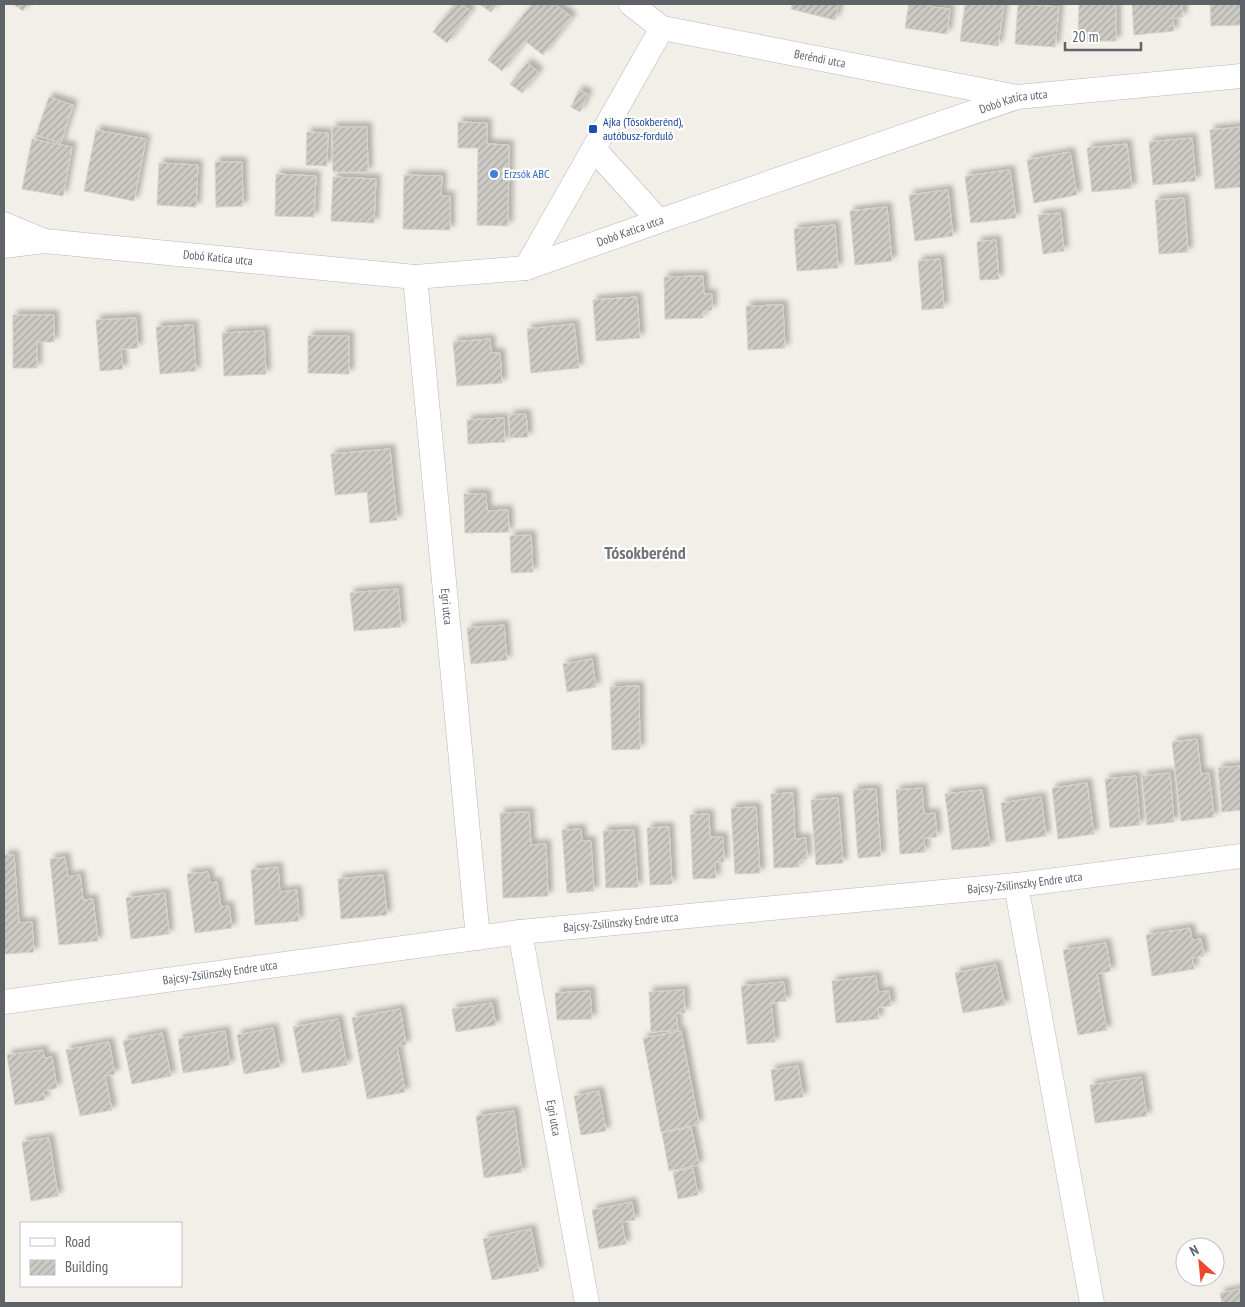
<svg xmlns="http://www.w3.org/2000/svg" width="1245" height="1307" viewBox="0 0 1245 1307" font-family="'PT Sans Narrow',sans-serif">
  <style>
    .building { fill: url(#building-hatch); stroke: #d7d2c5; filter: url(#shadow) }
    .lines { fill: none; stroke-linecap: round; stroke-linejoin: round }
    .street-casing { stroke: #b5b8bc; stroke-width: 25 }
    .street { stroke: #fff; stroke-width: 24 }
    .transit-dot { fill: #1a4fb4; stroke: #fff; stroke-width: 2 }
    .shop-dot { fill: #3f7fe0; stroke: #fff; stroke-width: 2 }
    .labels { text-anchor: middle; stroke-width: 4.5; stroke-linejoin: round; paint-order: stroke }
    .street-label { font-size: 12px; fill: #5f6368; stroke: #fff }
    .transit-label { font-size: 12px; fill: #164399; stroke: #fff; text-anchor: start }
    .shop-label { font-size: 12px; fill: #366cbe; stroke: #fff; text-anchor: start }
    .district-label { font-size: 18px; font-weight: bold; fill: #70757a; stroke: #fff }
  </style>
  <defs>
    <pattern id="building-hatch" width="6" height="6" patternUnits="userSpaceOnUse" patternTransform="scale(1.25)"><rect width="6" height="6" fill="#cccac4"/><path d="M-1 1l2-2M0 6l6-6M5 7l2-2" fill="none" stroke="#a9a8a3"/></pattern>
    <filter id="shadow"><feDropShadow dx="4.5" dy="-4.5" stdDeviation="2.5" flood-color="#0004"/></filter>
  </defs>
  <rect width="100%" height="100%" fill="#f1efe8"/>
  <g class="building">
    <path d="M13,4H28L23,11Z"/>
    <path d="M455,4H461L471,11L447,43L433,32Z"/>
    <path d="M479,4H497L491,12Z"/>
    <path d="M532,4H555L572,17L543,55L525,41L502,71L488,60Z"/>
    <path d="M792,4H839L835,20L791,9Z"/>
    <path d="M909,4H932L931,7L950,9L947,34L905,28Z"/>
    <path d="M965,4H1004L998,46L960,41Z"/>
    <path d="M1018,4L1059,7L1055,47L1015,44Z"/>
    <path d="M1079,4H1116V41H1078Z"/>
    <path d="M1132,4H1182L1183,17L1173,18L1174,31L1134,35Z"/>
    <path d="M1210,4H1241V25L1211,26Z"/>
    <path d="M527,63L539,72L522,93L510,84Z"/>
    <path d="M579,90L588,94L580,112L571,107Z"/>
    <path d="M49,97L73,105L61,143L36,135Z"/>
    <path d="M458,122L487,123V144L509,145L508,226L477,225L478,148H458Z"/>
    <path d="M332,127H367L368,172H333Z"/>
    <path d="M1241,127V187L1215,189L1210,130Z"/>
    <path d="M96,130L146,139L134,201L84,191Z"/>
    <path d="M307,132L328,133L327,166L306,165Z"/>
    <path d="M1192,138L1196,181L1153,185L1149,142Z"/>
    <path d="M32,139L72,147L63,196L22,189Z"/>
    <path d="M1127,144L1132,188L1092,192L1087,148Z"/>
    <path d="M1070,152L1077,195L1034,203L1027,160Z"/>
    <path d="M215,162H242L243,206L216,207Z"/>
    <path d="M159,163L198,165L196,207L157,205Z"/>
    <path d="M1010,170L1016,218L971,223L965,176Z"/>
    <path d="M276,174L316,176L314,217L275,216Z"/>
    <path d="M404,175L442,176L441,196H450V230L403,229Z"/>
    <path d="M333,177L376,179L374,223L331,221Z"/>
    <path d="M948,190L953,236L915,241L909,195Z"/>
    <path d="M1184,198L1188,252L1159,254L1155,200Z"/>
    <path d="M887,207L892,261L855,265L850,211Z"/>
    <path d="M1060,213L1064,251L1043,254L1038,215Z"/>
    <path d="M835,225L838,268L797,271L794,229Z"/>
    <path d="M996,240L999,279L980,280L977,242Z"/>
    <path d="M940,259L944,308L922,310L918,261Z"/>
    <path d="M703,276L704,294H712V310L703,311V318L665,319L664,277Z"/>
    <path d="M637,297L640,338L596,341L593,300Z"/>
    <path d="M783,305L785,348L748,350L746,306Z"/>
    <path d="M13,315H54V342H37V368H13Z"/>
    <path d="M136,318L138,348L121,349L123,369L100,371L96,320Z"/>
    <path d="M574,324L579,368L531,373L527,329Z"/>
    <path d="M193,325L196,371L160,374L156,327Z"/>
    <path d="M264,331L266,374L224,376L222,333Z"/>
    <path d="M308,336H349V374L308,373Z"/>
    <path d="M490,339L491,353H500L502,383L457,386L453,342Z"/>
    <path d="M526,414L528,437L510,438L509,415Z"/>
    <path d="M504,418L505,442L468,444L467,420Z"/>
    <path d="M390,449L397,520L370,523L367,492L335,495L331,454Z"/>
    <path d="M464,494H486L487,511L508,510L509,532L465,533Z"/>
    <path d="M531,535L533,572L511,573L510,536Z"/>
    <path d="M398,589L401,627L354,631L350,593Z"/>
    <path d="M504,625L507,660L471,664L467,628Z"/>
    <path d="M592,659L596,687L567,692L563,664Z"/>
    <path d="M639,686L640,749L612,750L610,687Z"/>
    <path d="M1197,739L1201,774L1209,773L1214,817L1181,821L1172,742Z"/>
    <path d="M1241,766V810L1222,812L1218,768Z"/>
    <path d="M1170,773L1174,822L1147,825L1142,776Z"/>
    <path d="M1136,776L1140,825L1110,828L1105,779Z"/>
    <path d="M1087,783L1094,834L1058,839L1052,788Z"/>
    <path d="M922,788L924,814L935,813L937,837L924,838L925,852L900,854L896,790Z"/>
    <path d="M876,789L881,856L858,858L853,790Z"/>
    <path d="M982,790L990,846L952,850L945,794Z"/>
    <path d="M793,793L795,839L806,838L807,859L799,860V867L774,868L771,794Z"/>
    <path d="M1041,797L1046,836L1006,842L1001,803Z"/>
    <path d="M838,798L843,863L816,865L811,800Z"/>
    <path d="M756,807L760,873L735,874L731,808Z"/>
    <path d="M529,812L531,845L546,844L548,896L503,898L500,813Z"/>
    <path d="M709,814L710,837H723L724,862H715L716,878L693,879L690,815Z"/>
    <path d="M669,827L672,884L650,885L647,828Z"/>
    <path d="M581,829L582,841H591L594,891L567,893L562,830Z"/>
    <path d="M634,830L638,887L606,888L603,831Z"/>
    <path d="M4,855H14L19,923L32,922L34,952L4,954Z"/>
    <path d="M65,857L68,877L80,875L83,900L93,899L98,941L59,945L50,859Z"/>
    <path d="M278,867L280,892L297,890L299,921L255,925L251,870Z"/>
    <path d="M208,872L210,883L217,882L221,907L229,906L232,928L195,933L187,874Z"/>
    <path d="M383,875L387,915L341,919L338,879Z"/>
    <path d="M165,893L169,934L131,939L126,898Z"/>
    <path d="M1190,928L1192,940L1201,939L1204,956L1192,958L1194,969L1152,976L1146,935Z"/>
    <path d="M1106,943L1111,971L1097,974L1107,1030L1078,1035L1063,950Z"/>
    <path d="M996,965L1005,1005L963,1013L955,973Z"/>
    <path d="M876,976L878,992L889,991L891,1006L878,1007L879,1019L836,1023L832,981Z"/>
    <path d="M784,982L786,1001L771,1003L775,1042L747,1044L741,986Z"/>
    <path d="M684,990L685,1013H676L678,1030L651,1032L649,992Z"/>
    <path d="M590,991L592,1019L557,1020L555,993Z"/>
    <path d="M492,1003L496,1025L456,1032L452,1009Z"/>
    <path d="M400,1009L406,1045L397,1046L405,1092L367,1099L352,1018Z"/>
    <path d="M338,1019L347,1065L302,1073L293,1027Z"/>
    <path d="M273,1028L280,1067L244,1074L237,1035Z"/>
    <path d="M225,1031L230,1065L183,1073L178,1039Z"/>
    <path d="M681,1031L699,1124L661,1132L643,1038Z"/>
    <path d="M162,1033L171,1076L132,1084L123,1041Z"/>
    <path d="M109,1042L115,1074L105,1076L112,1110L80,1116L66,1050Z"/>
    <path d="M43,1050L44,1058L52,1057L57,1088L43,1091L45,1100L15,1105L7,1055Z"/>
    <path d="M798,1066L803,1097L775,1101L771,1070Z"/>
    <path d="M1141,1077L1147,1116L1095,1123L1090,1085Z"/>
    <path d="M599,1091L606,1131L581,1135L574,1096Z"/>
    <path d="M514,1111L522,1172L484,1178L476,1116Z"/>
    <path d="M691,1127L699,1165L669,1171L662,1133Z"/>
    <path d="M49,1138L58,1196L31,1201L22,1142Z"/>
    <path d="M693,1168L698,1195L678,1199L673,1172Z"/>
    <path d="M632,1202L635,1220L622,1222L626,1244L599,1249L592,1210Z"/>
    <path d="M531,1229L539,1271L492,1280L483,1239Z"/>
    <path d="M1241,1289V1303H1222L1220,1293Z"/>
  </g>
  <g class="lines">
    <defs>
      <g id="street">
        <path id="s1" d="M631,4L662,28L1017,97"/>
        <path d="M594,149L659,221"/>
        <path d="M4,224L42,240"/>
        <path id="s2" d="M4,246L44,241L415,277L526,268L659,221L1017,97L1241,76"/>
        <path d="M526,268L662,28"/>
        <path id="s3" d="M415,277L478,938"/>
        <path d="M1016,885L1092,1303"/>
        <path id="s4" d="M520,932L587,1303"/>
        <path id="s5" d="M4,1002L520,932L1016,885L1241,856"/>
      </g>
    </defs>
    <use href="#street" class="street-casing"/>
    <use href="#street" class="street"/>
  </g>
  <rect class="transit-dot" x="588" y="124" width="10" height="10" rx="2.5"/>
  <circle class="shop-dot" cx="494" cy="174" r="5"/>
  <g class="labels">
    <g class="street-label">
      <text dy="4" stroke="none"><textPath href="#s1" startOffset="200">Beréndi utca</textPath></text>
      <text dy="4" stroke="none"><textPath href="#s2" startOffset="1040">Dobó Katica utca</textPath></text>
      <text dy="4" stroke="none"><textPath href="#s2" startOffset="635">Dobó Katica utca</textPath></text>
      <text dy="4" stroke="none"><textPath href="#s2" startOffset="215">Dobó Katica utca</textPath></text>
      <text dy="4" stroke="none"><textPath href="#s3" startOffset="331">Egri utca</textPath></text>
      <text dy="4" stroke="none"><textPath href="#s5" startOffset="1028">Bajcsy-Zsilinszky Endre utca</textPath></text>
      <text dy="4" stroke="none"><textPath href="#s5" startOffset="622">Bajcsy-Zsilinszky Endre utca</textPath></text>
      <text dy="4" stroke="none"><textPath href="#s5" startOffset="218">Bajcsy-Zsilinszky Endre utca</textPath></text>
      <text dy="4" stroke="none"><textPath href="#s4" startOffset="189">Egri utca</textPath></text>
    </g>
    <g class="transit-label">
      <text x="603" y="126">Ajka (Tósokberénd),<tspan x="603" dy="14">autóbusz-forduló</tspan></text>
    </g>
    <g class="shop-label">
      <text x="504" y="178">Erzsók ABC</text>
    </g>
    <g class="district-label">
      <text x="645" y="559">Tósokberénd</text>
    </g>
  </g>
  <rect width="1245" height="1307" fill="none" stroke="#5f6368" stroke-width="10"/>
  <rect x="20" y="1222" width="162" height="65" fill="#ffffff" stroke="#bfc1c3"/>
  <rect x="30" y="1238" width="25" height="8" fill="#ffffff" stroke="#bfc1c3"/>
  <text x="65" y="1247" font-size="15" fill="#5f6368">Road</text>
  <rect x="30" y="1260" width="25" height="15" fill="url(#building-hatch)" stroke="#bfc1c3"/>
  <text x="65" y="1272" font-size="15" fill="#5f6368">Building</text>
  <g transform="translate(1200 1262) rotate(333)"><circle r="24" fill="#ffffff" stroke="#bfc1c3"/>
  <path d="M0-4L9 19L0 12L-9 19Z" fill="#f1432e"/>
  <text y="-8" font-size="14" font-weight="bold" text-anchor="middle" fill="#5f6368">N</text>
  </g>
  <path d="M1065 42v8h76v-8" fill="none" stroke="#5f6368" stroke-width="2.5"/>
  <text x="1072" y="42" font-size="15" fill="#5f6368" stroke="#ffffff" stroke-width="4" paint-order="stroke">20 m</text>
</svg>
